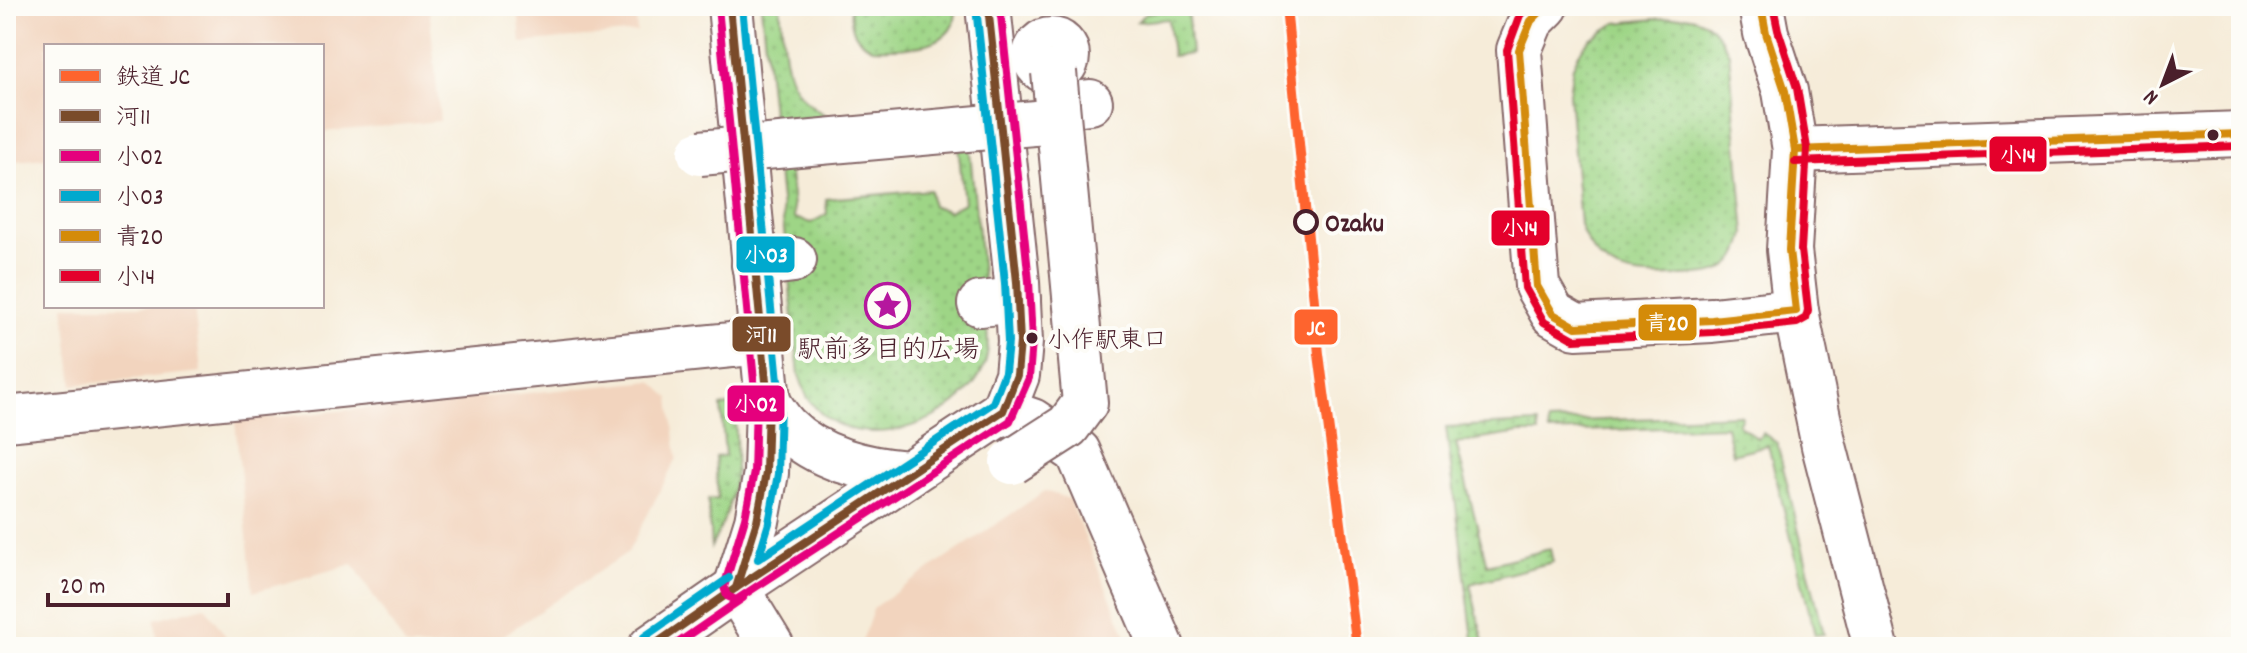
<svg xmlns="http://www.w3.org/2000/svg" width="2247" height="653" viewBox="0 0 2247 653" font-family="Dekko,'Klee One',sans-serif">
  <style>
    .built { fill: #f2d4be }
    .grass { fill: url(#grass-dots); stroke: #747a58; stroke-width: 2; fill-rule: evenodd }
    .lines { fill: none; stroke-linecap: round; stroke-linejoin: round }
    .minor-casing { stroke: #866768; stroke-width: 48 }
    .minor { stroke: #fff; stroke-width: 44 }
    .minor-bridge-casing { stroke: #866768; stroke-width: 48; stroke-linecap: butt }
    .minor-bridge { stroke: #fff; stroke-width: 44 }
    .bus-1-casing { stroke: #fdfcf7; stroke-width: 14 }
    .bus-2-casing { stroke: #fdfcf7; stroke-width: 14 }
    .bus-3-casing { stroke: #fdfcf7; stroke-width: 14 }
    .bus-4-casing { stroke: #fdfcf7; stroke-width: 14 }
    .bus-5-casing { stroke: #fdfcf7; stroke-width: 14 }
    .bus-1 { stroke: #7a4b2a; stroke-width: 8 }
    .bus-2 { stroke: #e5007d; stroke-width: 8 }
    .bus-3 { stroke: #00a9ce; stroke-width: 8 }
    .bus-4 { stroke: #d48b09; stroke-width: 8 }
    .bus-5 { stroke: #e4002b; stroke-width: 8 }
    .rail-1-casing { stroke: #fdfcf7; stroke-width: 16 }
    .rail-1 { stroke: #fe642e; stroke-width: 10 }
    .bus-dot { fill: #4a1f2b; stroke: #fdfcf7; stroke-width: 3 }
    .stop-dot { fill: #fdfcf7; stroke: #4a1f2b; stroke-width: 4 }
    .labels { text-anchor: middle; stroke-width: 8; stroke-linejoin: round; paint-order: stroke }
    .bus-label { font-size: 24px; fill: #4a1f2b; stroke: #fdfcf7; text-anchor: start }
    .stop-label { font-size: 26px; font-weight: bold; fill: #4a1f2b; stroke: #fdfcf7; text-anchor: start }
    .poi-label { font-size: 26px; fill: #4a1f2b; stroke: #fdfcf7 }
    .line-badge { stroke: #fdfcf7; stroke-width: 3 }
    .badge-label { font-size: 22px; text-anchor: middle; font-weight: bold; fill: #fff }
  </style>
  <defs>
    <pattern id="grass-dots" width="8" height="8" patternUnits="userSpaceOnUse" patternTransform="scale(2)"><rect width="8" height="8" fill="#9ed586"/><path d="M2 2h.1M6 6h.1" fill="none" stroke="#8ab674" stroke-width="1.8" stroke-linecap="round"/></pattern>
  </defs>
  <rect width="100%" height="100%" fill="#fdfcf7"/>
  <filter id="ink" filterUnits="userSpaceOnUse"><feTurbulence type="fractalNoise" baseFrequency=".0125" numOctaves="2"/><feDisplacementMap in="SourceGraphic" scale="16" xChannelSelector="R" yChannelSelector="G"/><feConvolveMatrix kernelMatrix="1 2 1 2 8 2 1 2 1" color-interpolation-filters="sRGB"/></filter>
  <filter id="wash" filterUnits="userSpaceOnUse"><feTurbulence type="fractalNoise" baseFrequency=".006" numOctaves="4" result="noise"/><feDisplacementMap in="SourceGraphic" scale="32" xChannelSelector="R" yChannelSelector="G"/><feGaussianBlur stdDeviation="1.8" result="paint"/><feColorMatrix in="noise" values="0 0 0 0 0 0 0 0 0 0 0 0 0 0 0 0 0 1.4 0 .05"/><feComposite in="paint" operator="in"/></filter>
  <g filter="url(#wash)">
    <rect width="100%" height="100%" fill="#f6ecd9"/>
    <g class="built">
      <path d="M58,6H429L440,121L322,132V46H46V158L6,162V11Z"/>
      <path d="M518,6H635L637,32L521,43Z"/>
      <path d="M64,306H194L201,372L73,385Z"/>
      <path d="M652,381L670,398L677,458L628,552L486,647H406L353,564L253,592L235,421Z"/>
      <path d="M1045,491L1069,499L1131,647H860L874,607Z"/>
      <path d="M205,606L233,647H158L155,619Z"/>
    </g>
    <g class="grass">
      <path d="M761,6H780C786,64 780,96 841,123L966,112L987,324C987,334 989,346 987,355C983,378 965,396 947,409C905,437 840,446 808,398C804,391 802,382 799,375ZM956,125L964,203L949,211L932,206L930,190L826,199L827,214L811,223L794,218L787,141Z"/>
      <path d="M851,6H956C959,50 905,49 873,48C854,40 849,26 851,6Z"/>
      <path d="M1167,6H1187L1191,54L1172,56L1168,19L1137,22L1145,13L1167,10Z"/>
      <path d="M1685,16C1709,19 1718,32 1729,53L1745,234C1741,247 1739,258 1728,266C1714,276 1696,275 1680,276C1632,278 1598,276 1580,225L1569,93L1573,66L1579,53L1590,39L1616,23Z"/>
      <path d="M734,405C739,462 739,496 711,547L708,500L718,499L715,457L725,456L721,406Z"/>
      <path d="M1740,415L1742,417L1738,424L1758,439L1763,433L1777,443L1824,634L1815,635L1768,445L1732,454L1726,426L1549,432L1548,422Z"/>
      <path d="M1538,423L1539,433H1520L1456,443L1487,565L1550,549L1553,562L1470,584L1485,647H1474L1446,427Z"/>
    </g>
  </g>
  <g filter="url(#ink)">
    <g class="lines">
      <defs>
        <g id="minor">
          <path d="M730,6L768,402L766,473L757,521L736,588L1003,411L1017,375L1020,342L1017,282L988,6"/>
          <path d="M1546,6L1531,21L1519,50L1537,286L1553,314L1576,327L1712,320L1796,311"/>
          <path d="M1761,6L1766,33L1785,91L1795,150L1789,250L1796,311L1824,446L1876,647"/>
          <circle cx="1051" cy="56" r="16"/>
          <path d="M1056,106L1090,102"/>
          <path d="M1795,150L2241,134"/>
          <path d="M754,265L794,260"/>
          <path d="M980,304L1018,300"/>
          <path d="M768,402C773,410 779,420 786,427C818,459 864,469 907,473"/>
          <path d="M1003,411L1032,421L1078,452L1162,647"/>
          <path d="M6,419L761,342"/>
          <path d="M651,647L736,588L772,647"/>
        </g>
      </defs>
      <use href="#minor" class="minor-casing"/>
      <use href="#minor" class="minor"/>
      <defs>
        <g id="minor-bridge">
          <path d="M700,153L1057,121"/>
          <path d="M1012,462L1068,426L1085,403L1054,72"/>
        </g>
      </defs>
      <use href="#minor-bridge" class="minor-bridge-casing"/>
      <use href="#minor-bridge" class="minor-bridge"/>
      <defs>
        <g id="bus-1">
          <path d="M730,6L768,402L766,473L757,521L736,588L1003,411L1017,375L1020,342L1017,282L988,6"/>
          <path d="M651,647L736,588"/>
        </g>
        <g id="bus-2">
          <path d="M718,7L756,402L754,472L745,518L724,587L727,596L736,600L1010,421L1029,378L1032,341L1029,281L1000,6"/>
          <path d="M672,647L743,598"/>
        </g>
        <g id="bus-3">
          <path d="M742,6L780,402L778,474L769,523L758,559L993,403L1005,372L1008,342L1005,283L976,7"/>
          <path d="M644,637L729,578"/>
        </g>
        <g id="bus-4">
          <path d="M1546,6L1531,21L1519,50L1537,286L1553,314L1576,327L1712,320L1796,311L1789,250L1795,150L1785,91L1766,33L1761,6"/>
          <path d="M1795,150L2241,134"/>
        </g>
        <g id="bus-5">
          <path d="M1529,6L1520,15L1507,50L1525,288L1544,322L1574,339L1713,332L1797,323L1806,318L1808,310L1801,250L1807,148L1797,88L1778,30L1773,6"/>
          <path d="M1795,162L2241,146"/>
        </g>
      </defs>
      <use href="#bus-1" class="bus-1-casing"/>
      <use href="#bus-2" class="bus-2-casing"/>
      <use href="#bus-3" class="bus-3-casing"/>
      <use href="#bus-4" class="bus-4-casing"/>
      <use href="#bus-5" class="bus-5-casing"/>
      <use href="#bus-1" class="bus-1"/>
      <use href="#bus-2" class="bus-2"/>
      <use href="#bus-3" class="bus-3"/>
      <use href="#bus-4" class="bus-4"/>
      <use href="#bus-5" class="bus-5"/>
      <defs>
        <path id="rail-1" d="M1286,6L1319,354L1357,647"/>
      </defs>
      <use href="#rail-1" class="rail-1-casing"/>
      <use href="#rail-1" class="rail-1"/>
    </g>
  </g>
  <defs>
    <symbol id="sight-ring" viewBox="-11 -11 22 22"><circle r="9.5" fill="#fdfcf7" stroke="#b5179e" stroke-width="1.5"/><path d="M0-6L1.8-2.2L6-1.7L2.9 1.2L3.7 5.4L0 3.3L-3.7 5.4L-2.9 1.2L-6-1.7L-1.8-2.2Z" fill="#b5179e"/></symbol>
  </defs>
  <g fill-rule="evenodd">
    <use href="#sight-ring" x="862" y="280" width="51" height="51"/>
  </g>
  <g class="bus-dot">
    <circle cx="2213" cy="135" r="7"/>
    <circle cx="1032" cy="338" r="7"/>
  </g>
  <circle class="stop-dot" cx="1306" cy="222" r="11"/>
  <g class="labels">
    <g class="bus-label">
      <text x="1047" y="347">小作駅東口</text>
    </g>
    <g class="stop-label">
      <text x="1325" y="231">Ozaku</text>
    </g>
    <g class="poi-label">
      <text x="888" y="357">駅前多目的広場</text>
    </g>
  </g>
  <g class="line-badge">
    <rect x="1988" y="135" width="60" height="38" rx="8" fill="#e4002b"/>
    <rect x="1490" y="209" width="61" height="38" rx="8" fill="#e4002b"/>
    <rect x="735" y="235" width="61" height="39" rx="8" fill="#00a9ce"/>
    <rect x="1637" y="303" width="61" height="39" rx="8" fill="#d48b09"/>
    <rect x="1293" y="308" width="46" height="38" rx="8" fill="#fe642e"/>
    <rect x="731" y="315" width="61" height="38" rx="8" fill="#7a4b2a"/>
    <rect x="726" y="384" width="60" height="39" rx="8" fill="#e5007d"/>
  </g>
  <g class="badge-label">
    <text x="2018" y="162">小14</text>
    <text x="1520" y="235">小14</text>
    <text x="766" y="262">小03</text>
    <text x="1667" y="330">青20</text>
    <text x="1316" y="335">JC</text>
    <text x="761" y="342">河11</text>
    <text x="756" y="411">小02</text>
  </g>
  <rect width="2247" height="653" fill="none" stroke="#fdfcf7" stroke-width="32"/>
  <rect x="44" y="44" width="280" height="264" fill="#fdfcf7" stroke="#b5a4a5" stroke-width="2"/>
  <rect x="60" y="70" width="40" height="12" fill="#fe642e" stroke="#b5a4a5" stroke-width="2"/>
  <text x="116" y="84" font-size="24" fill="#4a1f2b">鉄道 JC</text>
  <rect x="60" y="110" width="40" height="12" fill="#7a4b2a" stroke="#b5a4a5" stroke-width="2"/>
  <text x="116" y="124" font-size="24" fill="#4a1f2b">河11</text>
  <rect x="60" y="150" width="40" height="12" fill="#e5007d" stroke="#b5a4a5" stroke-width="2"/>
  <text x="116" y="164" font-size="24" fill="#4a1f2b">小02</text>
  <rect x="60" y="190" width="40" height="12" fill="#00a9ce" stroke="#b5a4a5" stroke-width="2"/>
  <text x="116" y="204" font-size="24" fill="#4a1f2b">小03</text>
  <rect x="60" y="230" width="40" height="12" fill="#d48b09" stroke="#b5a4a5" stroke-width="2"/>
  <text x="116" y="244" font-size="24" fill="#4a1f2b">青20</text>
  <rect x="60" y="270" width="40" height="12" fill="#e4002b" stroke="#b5a4a5" stroke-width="2"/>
  <text x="116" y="284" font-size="24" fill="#4a1f2b">小14</text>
  <g transform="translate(2163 84) rotate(222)" stroke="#fdfcf7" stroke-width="6" paint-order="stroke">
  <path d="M0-6L14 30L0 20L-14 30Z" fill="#4a1f2b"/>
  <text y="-12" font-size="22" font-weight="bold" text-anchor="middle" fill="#4a1f2b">N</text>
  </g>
  <path d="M48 593v12h180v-12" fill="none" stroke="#4a1f2b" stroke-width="4"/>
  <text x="60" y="593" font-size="24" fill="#4a1f2b" stroke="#fdfcf7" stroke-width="6" paint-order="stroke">20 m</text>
</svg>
